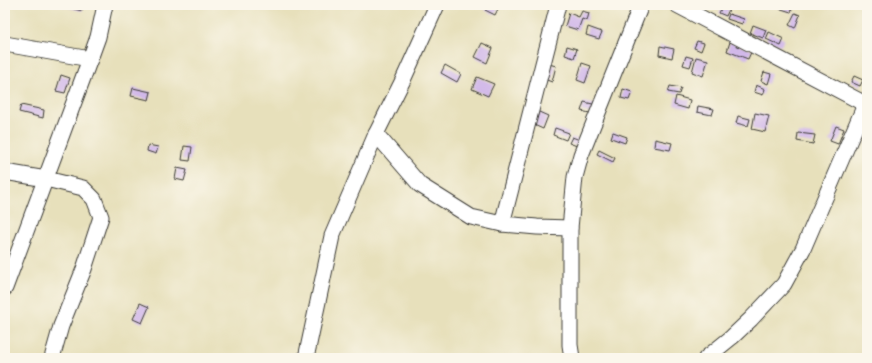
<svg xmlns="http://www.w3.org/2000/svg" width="872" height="363" viewBox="0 0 872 363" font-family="'Patrick Hand',sans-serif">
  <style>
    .building { fill: #d1b8e9 }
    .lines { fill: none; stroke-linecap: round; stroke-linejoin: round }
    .minor-casing { stroke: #3a3934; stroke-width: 17 }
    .minor { stroke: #fff; stroke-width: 15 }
  </style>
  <rect width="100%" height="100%" fill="#fbf7ec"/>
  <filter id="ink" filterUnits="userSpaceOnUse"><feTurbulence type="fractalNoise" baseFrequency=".025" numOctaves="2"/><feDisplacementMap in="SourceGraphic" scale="8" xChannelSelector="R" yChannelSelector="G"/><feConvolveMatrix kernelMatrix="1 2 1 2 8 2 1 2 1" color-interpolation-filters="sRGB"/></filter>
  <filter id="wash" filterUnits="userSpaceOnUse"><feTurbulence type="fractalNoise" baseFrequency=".012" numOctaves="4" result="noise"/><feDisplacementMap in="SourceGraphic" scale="16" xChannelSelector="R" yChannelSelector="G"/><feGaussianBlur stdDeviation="0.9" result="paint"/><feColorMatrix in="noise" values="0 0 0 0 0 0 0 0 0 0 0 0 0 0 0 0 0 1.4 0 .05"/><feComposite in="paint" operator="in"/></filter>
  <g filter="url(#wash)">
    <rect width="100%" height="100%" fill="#e7e0bb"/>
    <g id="blocks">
      <g class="building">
        <path d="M63,5H84L82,11L63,6Z"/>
        <path d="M488,5H500L495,15L485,10Z"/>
        <path d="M723,5H731L726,16L719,13Z"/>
        <path d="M779,5H794L791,12L778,8Z"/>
        <path d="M582,11L589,13L587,21L582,19L578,30L565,26L569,13L579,17Z"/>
        <path d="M795,13L800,15L795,28L789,25Z"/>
        <path d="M729,14L744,19L742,24L727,19Z"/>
        <path d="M753,25L766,30L763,38L750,33Z"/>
        <path d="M588,27L602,32L599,39L586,35Z"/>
        <path d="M769,32L784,39L781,46L766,39Z"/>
        <path d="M697,41L704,43L701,51L694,48Z"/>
        <path d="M730,42L752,50L748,59L727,51Z"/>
        <path d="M482,43L493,48L487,63L475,57Z"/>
        <path d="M567,46L577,49L574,58L565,55Z"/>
        <path d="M660,46L674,49L672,58L659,55Z"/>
        <path d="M686,56L693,58L690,67L683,65Z"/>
        <path d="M696,57L708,60L703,76L692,72Z"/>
        <path d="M582,63L591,66L585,83L577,80Z"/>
        <path d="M549,64L556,66L552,82L544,79Z"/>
        <path d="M445,65L461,74L457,82L441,73Z"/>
        <path d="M764,72L771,74L768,84L761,81Z"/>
        <path d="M61,75L70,78L65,93L56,91Z"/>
        <path d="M854,76L863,80L860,86L851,82Z"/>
        <path d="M477,77L494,84L488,96L472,89Z"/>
        <path d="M756,85L765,89L763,95L754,92Z"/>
        <path d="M670,86L681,88L679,94L668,92Z"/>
        <path d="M133,88L151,92L149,100L131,96Z"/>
        <path d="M623,89L632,92L629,100L621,98Z"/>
        <path d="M676,96L690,100L688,109L674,105Z"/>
        <path d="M584,102L597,105L594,114L581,111Z"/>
        <path d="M21,105L44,110L43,118L19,112Z"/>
        <path d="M698,106L714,109L712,115L697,112Z"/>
        <path d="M539,112L548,116L543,129L534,125Z"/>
        <path d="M755,113L769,116L765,132L752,129Z"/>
        <path d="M738,116L750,119L748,126L736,123Z"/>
        <path d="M836,126L844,129L838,144L830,141Z"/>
        <path d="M555,128L569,133L566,140L553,135Z"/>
        <path d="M613,132L627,137L625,143L611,138Z"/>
        <path d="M798,133L815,135L813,144L797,141Z"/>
        <path d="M572,137L580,140L577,146L569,143Z"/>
        <path d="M655,139L672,143L670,150L654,147Z"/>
        <path d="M148,145L158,147L156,154L147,151Z"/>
        <path d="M184,146L192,147L190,161L182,160Z"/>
        <path d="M599,150L615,158L613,162L597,154Z"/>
        <path d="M177,168L187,170L184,181L175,179Z"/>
        <path d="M140,303L149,307L142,323L133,319Z"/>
      </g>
    </g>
  </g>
  <g filter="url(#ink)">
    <use href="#blocks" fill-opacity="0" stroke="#3a3934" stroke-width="1"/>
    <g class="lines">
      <defs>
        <g id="minor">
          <path d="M677,5L867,105"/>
          <path d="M5,44L90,59L98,37L105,5"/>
          <path d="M376,134L420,185L471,217L502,224L537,227L570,228"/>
          <path d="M5,172L46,179L83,188L94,199L101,217L84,269L61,326L52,358"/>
          <path d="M502,224L558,5"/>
          <path d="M5,288L90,59"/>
          <path d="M306,358L332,236L376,134L403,80L437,5"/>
          <path d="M572,358L570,345V228L575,177L581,155L641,5"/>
          <path d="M706,358L732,337L751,319L784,284L803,249L867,100"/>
        </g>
      </defs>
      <use href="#minor" class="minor-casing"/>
      <use href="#minor" class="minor"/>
    </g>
  </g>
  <rect width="872" height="363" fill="none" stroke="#fbf7ec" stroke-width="20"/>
</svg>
